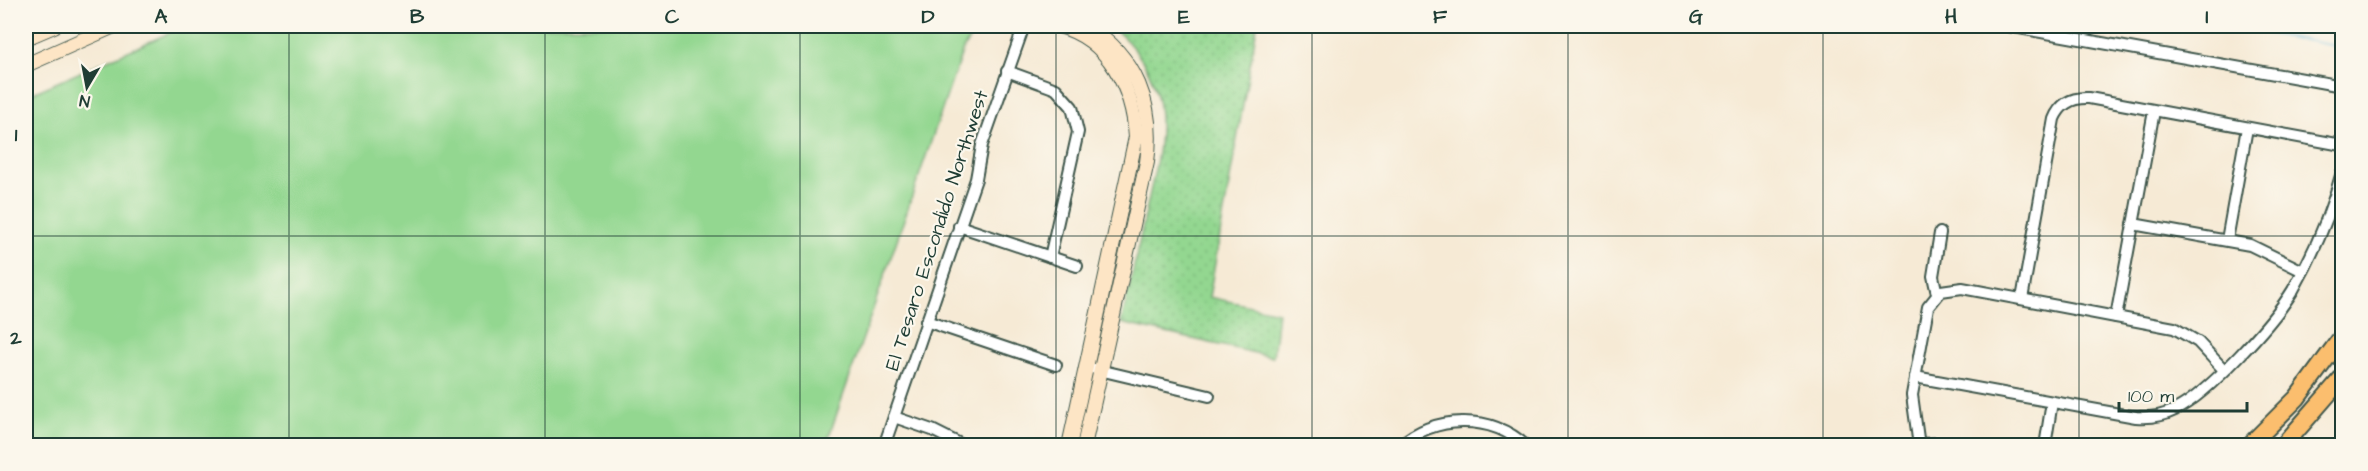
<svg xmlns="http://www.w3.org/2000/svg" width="2368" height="471" viewBox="0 0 2368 471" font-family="'Architects Daughter',sans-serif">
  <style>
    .grass { fill: #93d790; stroke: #598a62; stroke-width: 1.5 }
    .park { fill: url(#park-dots); stroke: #598a62; stroke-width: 1.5 }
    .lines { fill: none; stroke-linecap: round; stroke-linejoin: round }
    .stream { stroke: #59b4d7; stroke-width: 2 }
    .street-casing { stroke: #3f574c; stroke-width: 14 }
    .secondary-casing { stroke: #3f574c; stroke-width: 16 }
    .primary-casing { stroke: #3f574c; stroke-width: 20 }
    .street { stroke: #fff; stroke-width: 10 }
    .secondary { stroke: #fde5c5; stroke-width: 14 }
    .primary { stroke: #fbbe6e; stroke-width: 16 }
    .grid { fill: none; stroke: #1f3d34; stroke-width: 1.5; stroke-opacity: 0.55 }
    .labels { text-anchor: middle; stroke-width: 4.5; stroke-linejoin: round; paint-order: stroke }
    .street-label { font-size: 20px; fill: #1f3d34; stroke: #fbf7ec }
    .neatline { fill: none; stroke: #1f3d34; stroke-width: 2 }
    .grid-label { font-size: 20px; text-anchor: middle; font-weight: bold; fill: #1f3d34 }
  </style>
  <defs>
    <pattern id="park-dots" width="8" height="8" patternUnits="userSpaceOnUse" patternTransform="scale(1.5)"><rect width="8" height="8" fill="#93d790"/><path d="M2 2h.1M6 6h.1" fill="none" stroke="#7eb97d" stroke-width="1.8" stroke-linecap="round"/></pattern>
  </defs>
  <rect width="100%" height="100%" fill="#fbf7ec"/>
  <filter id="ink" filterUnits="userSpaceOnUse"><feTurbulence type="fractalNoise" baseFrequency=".0167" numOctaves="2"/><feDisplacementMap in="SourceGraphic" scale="12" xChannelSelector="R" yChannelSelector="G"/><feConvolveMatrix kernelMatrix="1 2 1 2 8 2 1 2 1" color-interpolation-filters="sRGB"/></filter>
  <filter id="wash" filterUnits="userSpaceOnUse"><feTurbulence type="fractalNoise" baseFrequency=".008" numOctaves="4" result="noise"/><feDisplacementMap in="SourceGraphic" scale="24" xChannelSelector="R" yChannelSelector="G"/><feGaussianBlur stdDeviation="1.35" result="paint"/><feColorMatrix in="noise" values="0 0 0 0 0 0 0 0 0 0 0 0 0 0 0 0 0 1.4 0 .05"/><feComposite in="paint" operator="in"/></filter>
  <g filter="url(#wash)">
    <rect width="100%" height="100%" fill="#f6ead5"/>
    <path class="grass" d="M185,26H978L963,49L826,445H26V96Z"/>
    <path class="park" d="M1110,26H1257L1209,297L1278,312L1273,357L1121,323C1130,286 1138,248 1146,211C1153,177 1164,140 1159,106C1155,74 1135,44 1110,26Z"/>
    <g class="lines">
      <path class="stream" d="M2227,26L2342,47"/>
    </g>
  </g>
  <g filter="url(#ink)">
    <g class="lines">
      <defs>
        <g id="street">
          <path d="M2008,26L2342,86"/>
          <path d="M1007,71L1056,89L1072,107L1078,132L1050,257"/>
          <path d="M2133,224L2250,245L2303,271"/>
          <path d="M959,226L1077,266"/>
          <path d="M2227,240L2247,128"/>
          <path d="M1937,294L1933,276L1940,233"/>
          <path d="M2022,299L2054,119C2060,104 2072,97 2089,98L2342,145"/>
          <path d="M2116,317L2154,111"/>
          <path d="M926,321L1056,365"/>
          <path d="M1095,369L1209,396"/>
          <path d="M1915,377L2136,417C2149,418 2163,416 2175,410C2209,393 2273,323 2293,290C2314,253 2331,213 2342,172"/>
          <path d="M894,417L932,430L964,446"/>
          <path d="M1918,444L1947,443L1969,446"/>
          <path d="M884,446L976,179L982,145L1024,26"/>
          <path d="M1399,446C1435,415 1490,413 1526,446"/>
          <path d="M1919,446L1912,395L1928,307L1941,291L1962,288L2174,328L2198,342L2224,370"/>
          <path d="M2045,446L2052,402"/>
        </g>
        <g id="secondary">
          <path d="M1059,26C1109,39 1133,89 1136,137L1069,446"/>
          <path d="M26,38L54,26"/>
          <path d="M26,65L114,26"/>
          <path d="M1084,446L1147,162C1155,106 1136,56 1087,26"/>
        </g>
        <g id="primary">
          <path d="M2249,446L2297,398L2342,337"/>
          <path d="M2283,446L2342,378"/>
        </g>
      </defs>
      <use href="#street" class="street-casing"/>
      <use href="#secondary" class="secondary-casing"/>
      <use href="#primary" class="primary-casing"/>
      <use href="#street" class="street"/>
      <use href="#secondary" class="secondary"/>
      <use href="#primary" class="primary"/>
    </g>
  </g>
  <path class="grid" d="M289,26V446M545,26V446M800,26V446M1056,26V446M1312,26V446M1568,26V446M1823,26V446M2079,26V446M26,236H2342"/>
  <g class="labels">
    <g class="street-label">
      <text transform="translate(936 230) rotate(-72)" y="7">El Tesaro Escondido Northwest</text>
    </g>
  </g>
  <rect width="2368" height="471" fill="none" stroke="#fbf7ec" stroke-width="66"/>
  <g transform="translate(87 87) rotate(190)" stroke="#fbf7ec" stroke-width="4.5" paint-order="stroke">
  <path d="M0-4.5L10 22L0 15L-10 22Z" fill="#1f3d34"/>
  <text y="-9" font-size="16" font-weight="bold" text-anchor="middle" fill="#1f3d34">N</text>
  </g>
  <path d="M2119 402v9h128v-9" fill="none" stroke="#1f3d34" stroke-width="3"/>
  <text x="2128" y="402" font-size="18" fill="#1f3d34" stroke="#fbf7ec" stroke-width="4.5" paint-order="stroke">100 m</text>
  <rect x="33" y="33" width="2302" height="405" class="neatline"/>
  <g class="grid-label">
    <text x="161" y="23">A</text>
    <text x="417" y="23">B</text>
    <text x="672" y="23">C</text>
    <text x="928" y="23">D</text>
    <text x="1184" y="23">E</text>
    <text x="1440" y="23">F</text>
    <text x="1696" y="23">G</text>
    <text x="1951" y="23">H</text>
    <text x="2207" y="23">I</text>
    <text x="16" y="141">1</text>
    <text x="16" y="344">2</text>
  </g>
</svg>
